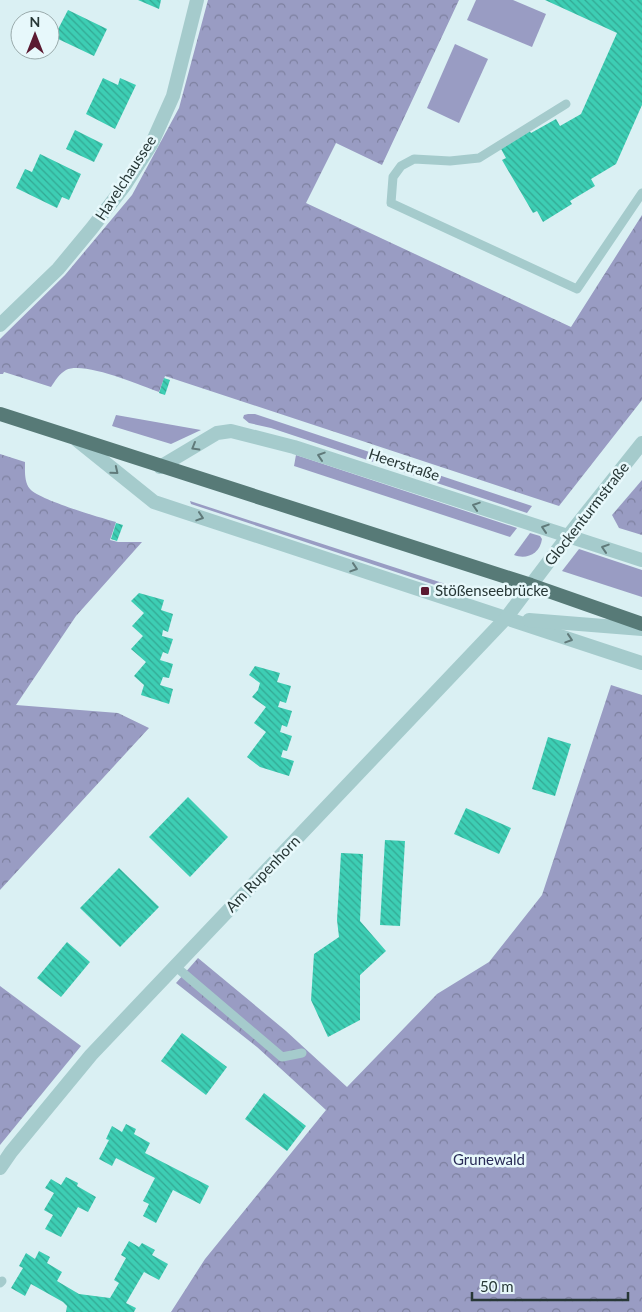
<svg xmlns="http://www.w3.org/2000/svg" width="642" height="1312" viewBox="0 0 642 1312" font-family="Lato,sans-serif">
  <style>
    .green { fill: #999cc3 }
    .forest { fill: url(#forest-crowns) }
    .building { fill: url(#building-back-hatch) }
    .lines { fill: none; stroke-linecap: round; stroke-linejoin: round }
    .service { stroke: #a5cbcc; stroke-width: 9 }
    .minor { stroke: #a5cbcc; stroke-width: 14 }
    .tertiary { stroke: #a5cbcc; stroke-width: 14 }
    .primary { stroke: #577a77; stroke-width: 14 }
    .oneway { stroke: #607a7a }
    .poi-dot { fill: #5b1a31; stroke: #e7f8fb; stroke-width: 2 }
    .labels { text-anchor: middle; stroke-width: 5; stroke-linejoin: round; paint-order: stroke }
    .street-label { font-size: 15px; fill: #273736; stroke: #e7f8fb }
    .poi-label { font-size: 15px; fill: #273736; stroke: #e7f8fb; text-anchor: start }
    .park-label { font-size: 15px; fill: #292b57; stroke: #e7f8fb }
  </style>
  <defs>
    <pattern id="forest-crowns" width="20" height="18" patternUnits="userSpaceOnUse" patternTransform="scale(1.25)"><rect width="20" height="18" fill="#999cc3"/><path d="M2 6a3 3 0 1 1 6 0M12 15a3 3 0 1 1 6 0" fill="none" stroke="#7d809f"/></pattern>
    <pattern id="building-back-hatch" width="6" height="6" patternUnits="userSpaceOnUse" patternTransform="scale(1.25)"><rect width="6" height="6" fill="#3dceb4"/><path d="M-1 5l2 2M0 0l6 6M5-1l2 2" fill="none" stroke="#33a893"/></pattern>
  </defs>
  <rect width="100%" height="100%" fill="#daf0f3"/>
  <g class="green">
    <path d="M476,0H513L546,14L532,47L467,20Z"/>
    <path d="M455,44L488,59L459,123L427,108Z"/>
    <path d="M248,414H255L532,506L527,513L271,428L249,423L243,418L244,415Z"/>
    <path d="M116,415L201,430L171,444L112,426Z"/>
    <path d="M296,455L517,528L510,537L294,466Z"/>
    <path d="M190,501L461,589L459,593L191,504Z"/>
    <path d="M530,533L540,536L542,539C540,554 526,560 514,555Z"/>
    <path d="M579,549L642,570V597L562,571Z"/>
  </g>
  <g class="forest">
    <path d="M208,0H459L382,165L336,143L306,203L571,327L642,215V400L559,506L165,376L159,392C139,385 84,361 66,370C59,374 55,381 51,387L4,372L3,374H0V339L65,275L132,195L179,108Z"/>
    <path d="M0,454L25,462C25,471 24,482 30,489C40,500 98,517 116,522L110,540L118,542H142L76,616L16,705L118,713L149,728L0,890Z"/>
    <path d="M642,480V535L619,528L612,515Z"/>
    <path d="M611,685L642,695V1312H171L205,1259L326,1110L257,1047L176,983L198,958L286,1031L347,1087L437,994L489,962L542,895Z"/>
    <path d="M0,986L81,1046L0,1145Z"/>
  </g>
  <g class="building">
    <path d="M138,0H161L159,9Z"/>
    <path d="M545,0H642V105L616,164L591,179L595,186L570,201L572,204L543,222L537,211L533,213L502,160L506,158L500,147L529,130L531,133L556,119L560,126L581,114L617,33Z"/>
    <path d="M68,10L107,29L94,56L54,37Z"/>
    <path d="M103,78L118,85L120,78L136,85L115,129L86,114Z"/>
    <path d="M75,130L103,144L94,162L66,149Z"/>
    <path d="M40,154L81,174L69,200L62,197L57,208L16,188L25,169L32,172Z"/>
    <path d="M164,378L170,380L165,395L159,393Z"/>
    <path d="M116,523L123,525L117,541L111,539Z"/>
    <path d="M139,593L164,600L161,610L173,614L168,632L163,630L162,636L173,639L168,654L163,652L160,660L173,664L169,678L163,677L160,685L173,689L169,704L141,695L144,685L134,676L146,662L131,649L143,636L132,626L144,613L131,601Z"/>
    <path d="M255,666L280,673L277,682L291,686L286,703L280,701L278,707L292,711L287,727L282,725L280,732L292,736L287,751L283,750L281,757L294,761L289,776L260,767L247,757L266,732L254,723L266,707L252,697L258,690L260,683L249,675Z"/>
    <path d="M548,737L571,744L555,796L532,789Z"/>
    <path d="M188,797L228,837L190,877L149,837Z"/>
    <path d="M466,808L511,828L499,854L454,834Z"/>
    <path d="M385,840L405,841L400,926L380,925Z"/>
    <path d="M341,853L363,854L360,921L386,951L360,975V1020L328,1037L311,1000L314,954L339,937L337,920Z"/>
    <path d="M119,868L159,907L120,947L80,908Z"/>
    <path d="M67,942L90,962L61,997L37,978Z"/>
    <path d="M182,1033L227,1067L206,1095L161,1061Z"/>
    <path d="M264,1093L306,1126L287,1151L245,1119Z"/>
    <path d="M126,1124L136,1129L134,1134L150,1143L145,1153L209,1186L200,1204L173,1190L156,1223L143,1216L149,1204L143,1201L155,1178L116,1158L112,1166L99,1159L109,1140L106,1139L112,1126L122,1132Z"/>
    <path d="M66,1177L78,1183L77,1186L96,1197L88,1212L78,1207L61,1237L45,1229L53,1215L44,1210L54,1193L45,1188L51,1179L61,1185Z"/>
    <path d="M129,1241L139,1247L142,1243L155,1250L152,1255L168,1264L159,1280L144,1272L126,1303L136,1308L134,1312H66L67,1306L63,1302L31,1284L25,1296L11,1288L23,1268L19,1266L26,1253L35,1259L39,1251L50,1257L47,1263L62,1272L57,1281L79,1294L110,1298L119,1283L114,1280L126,1258L121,1255Z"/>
  </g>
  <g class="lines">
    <g class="service">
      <path d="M566,104L479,158L450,161L414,159L401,166L393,177L391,203L577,289L642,193"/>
      <path d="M175,966L282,1057L302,1053"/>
      <path d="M0,1283L2,1281"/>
    </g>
    <g class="minor">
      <path d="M77,440L154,502L642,663"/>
      <path d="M160,467L217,433L231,431L294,447L642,560"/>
      <path d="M529,620L642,629"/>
      <path d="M0,1168L11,1152L91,1055L506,618L568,536L642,443"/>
    </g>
    <path class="tertiary" d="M0,325L58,269L92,228L125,185L152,143L173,96L197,0"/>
    <path class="primary" d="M0,414L531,585L642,624"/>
  </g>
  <defs><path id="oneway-chevron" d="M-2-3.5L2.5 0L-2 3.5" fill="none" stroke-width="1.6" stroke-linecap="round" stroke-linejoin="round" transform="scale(1.25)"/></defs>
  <g class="oneway">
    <use href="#oneway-chevron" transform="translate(195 447) rotate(150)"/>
    <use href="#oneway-chevron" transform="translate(321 456) rotate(-162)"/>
    <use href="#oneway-chevron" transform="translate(115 471) rotate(39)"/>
    <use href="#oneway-chevron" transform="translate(476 506) rotate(-162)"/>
    <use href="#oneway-chevron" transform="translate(200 517) rotate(18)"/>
    <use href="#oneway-chevron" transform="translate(545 528) rotate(-162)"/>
    <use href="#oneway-chevron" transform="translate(605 548) rotate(-162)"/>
    <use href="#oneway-chevron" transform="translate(354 568) rotate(18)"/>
    <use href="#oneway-chevron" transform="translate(569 639) rotate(18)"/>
  </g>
  <rect class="poi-dot" x="420" y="586" width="10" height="10" rx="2.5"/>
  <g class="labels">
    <g class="street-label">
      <text transform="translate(126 178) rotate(-57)" y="5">Havelchaussee</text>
      <text transform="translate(404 465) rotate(18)" y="5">Heerstraße</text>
      <text transform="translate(587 514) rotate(-52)" y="5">Glockenturmstraße</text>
      <text transform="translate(263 874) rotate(-46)" y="5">Am Rupenhorn</text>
    </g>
    <g class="poi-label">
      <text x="435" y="596">Stößenseebrücke</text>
    </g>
    <g class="park-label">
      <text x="489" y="1165">Grunewald</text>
    </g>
  </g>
  <g transform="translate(35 35)"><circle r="24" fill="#e7f8fb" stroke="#9aabac"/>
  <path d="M0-4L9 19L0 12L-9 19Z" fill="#5b1a31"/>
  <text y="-8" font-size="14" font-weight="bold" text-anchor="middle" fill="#273736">N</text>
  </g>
  <path d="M472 1292v8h156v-8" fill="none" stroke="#273736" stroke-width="2.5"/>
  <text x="480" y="1292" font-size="15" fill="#273736" stroke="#e7f8fb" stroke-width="4" paint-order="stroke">50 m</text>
</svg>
